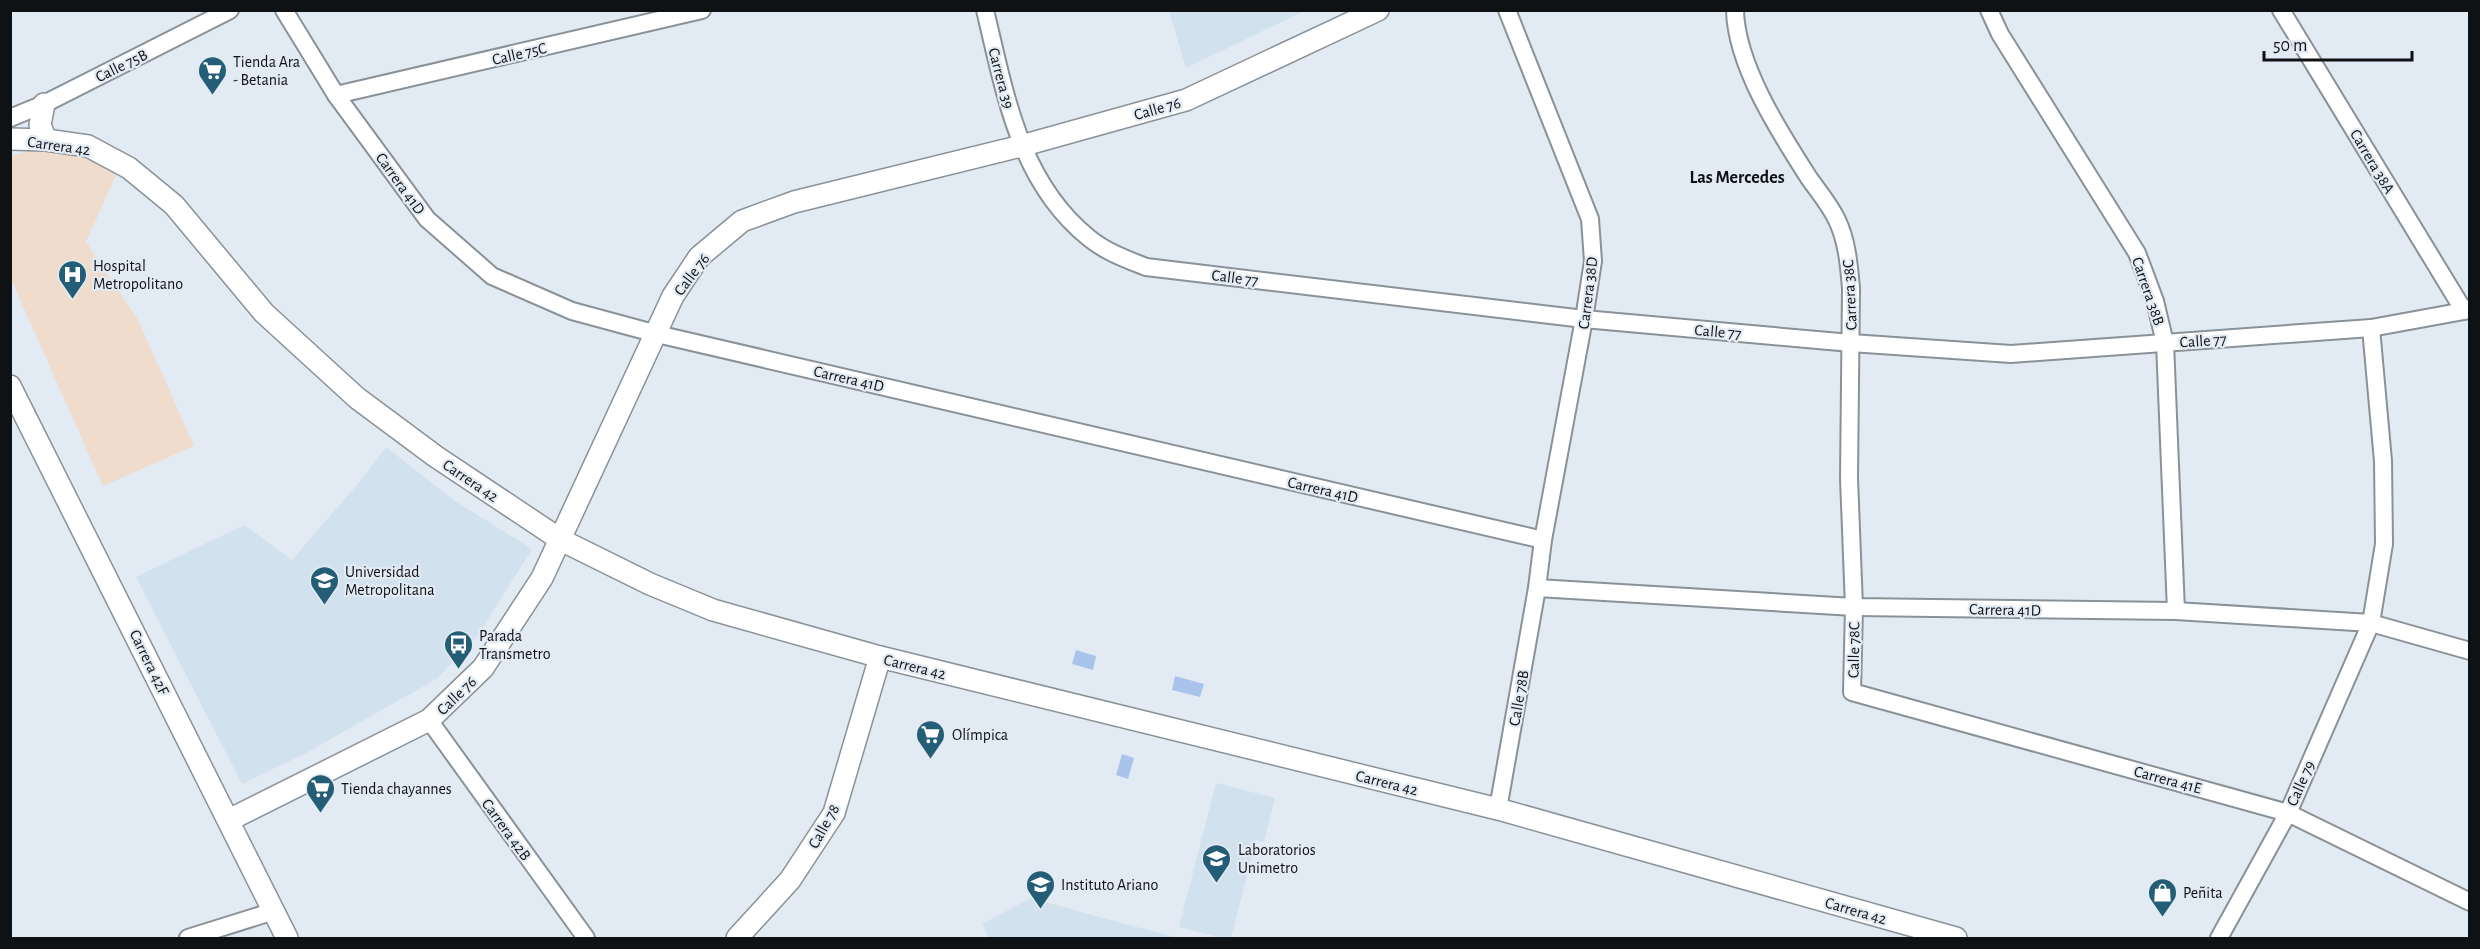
<svg xmlns="http://www.w3.org/2000/svg" width="2480" height="949" viewBox="0 0 2480 949" font-family="'Alegreya Sans',sans-serif">
  <style>
    .built { fill: #d2e1ee }
    .medical { fill: #efdccc }
    .water { fill: #aac3ea }
    .lines { fill: none; stroke-linecap: round; stroke-linejoin: round }
    .minor-casing { stroke: #899199; stroke-width: 20 }
    .tertiary-casing { stroke: #899199; stroke-width: 24 }
    .minor { stroke: #fff; stroke-width: 16 }
    .tertiary { stroke: #fff; stroke-width: 21 }
    .labels { text-anchor: middle; stroke-width: 4.5; stroke-linejoin: round; paint-order: stroke }
    .street-label { font-size: 16px; fill: #0f1215; stroke: #e2ebf3 }
    .poi-label { font-size: 16px; fill: #0f1215; stroke: #e2ebf3; text-anchor: start }
    .neighbourhood-label { font-size: 18px; font-weight: bold; fill: #0f1215; stroke: #e2ebf3 }
  </style>
  <rect width="100%" height="100%" fill="#e2ebf3"/>
  <g class="built">
    <path d="M1169,11V10L1304,11L1186,68Z"/>
    <path d="M386,447L455,501L532,549L478,635L438,678L308,752L242,784L136,577L244,525L292,560L362,479Z"/>
    <path d="M1216,783L1275,798L1264,842L1256,840L1231,938H1223L1179,927Z"/>
    <path d="M1031,898L1110,920L1179,938H989L982,924Z"/>
  </g>
  <path class="medical" d="M38,149L81,151L116,175L86,242L138,320L194,446L103,486L11,279L10,156Z"/>
  <g class="water">
    <path d="M1076,650L1096,656L1093,670L1072,664Z"/>
    <path d="M1175,676L1204,684L1200,697L1172,690Z"/>
    <path d="M1122,754L1134,758L1128,779L1116,775Z"/>
  </g>
  <g class="lines">
    <defs>
      <g id="minor">
        <path d="M284,10L336,95L427,219L492,276L572,311L657,334L1543,540"/>
        <path d="M985,10C1005,93 1019,182 1089,238C1106,252 1126,259 1146,267L1584,319L1851,343L2011,354L2371,328L2464,311L2470,308"/>
        <path d="M1735,10C1736,65 1780,133 1809,178C1818,191 1830,205 1837,220C1847,241 1849,265 1851,288L1849,478L1854,607L1852,692L2288,813L2470,902"/>
        <path d="M1989,10L2000,34L2137,253L2155,301L2165,343L2176,611"/>
        <path d="M2281,10L2464,311"/>
        <path d="M336,95L702,10"/>
        <path d="M10,118L44,104L230,10"/>
        <path d="M1537,588L1854,607L2176,611L2371,623L2470,651"/>
        <path d="M429,720L586,938"/>
        <path d="M1498,809L1537,588L1543,540L1584,319L1593,261L1590,219L1507,10"/>
        <path d="M188,938L274,911"/>
        <path d="M2219,938L2288,813L2371,623L2384,544L2383,461L2371,328"/>
      </g>
      <g id="tertiary">
        <path d="M44,104L40,125L46,140"/>
        <path d="M10,139L46,140L88,146L129,168L174,205L264,313L357,398L435,456L561,540L650,584L713,610L880,657L1498,809L1956,938"/>
        <path d="M10,386L287,938"/>
        <path d="M229,820L429,720L483,668L542,578L673,296L699,257L742,221L794,202L1021,146L1186,100L1378,10"/>
        <path d="M737,938L790,880L834,813L880,657"/>
      </g>
    </defs>
    <use href="#minor" class="minor-casing"/>
    <use href="#tertiary" class="tertiary-casing"/>
    <use href="#minor" class="minor"/>
    <use href="#tertiary" class="tertiary"/>
  </g>
  <defs>
    <symbol id="supermarket-pin" viewBox="-11 -11 22 30"><path d="M0 17L-7.5 6A9.5 9.5 0 1 1 7.5 6Z" fill="#235d76" stroke="#e2ebf3"/><path d="M-6-5.5h2.5l.6 2H6L4.5 2H-2.5L-4.4-4H-6ZM-1.5 3.2a1.3 1.3 0 1 0 .1 0ZM3 3.2a1.3 1.3 0 1 0 .1 0Z" fill="#fff"/></symbol>
    <symbol id="hospital-pin" viewBox="-11 -11 22 30"><path d="M0 17L-7.5 6A9.5 9.5 0 1 1 7.5 6Z" fill="#235d76" stroke="#e2ebf3"/><path d="M-5-5h3v3.5h4V-5h3V5h-3V1.5h-4V5h-3Z" fill="#fff"/></symbol>
    <symbol id="university-pin" viewBox="-11 -11 22 30"><path d="M0 17L-7.5 6A9.5 9.5 0 1 1 7.5 6Z" fill="#235d76" stroke="#e2ebf3"/><path d="M0-5L7-2L0 1L-7-2ZM-4 1L0 2.5L4 1V4Q0 6-4 4Z" fill="#fff"/></symbol>
    <symbol id="bus-pin" viewBox="-11 -11 22 30"><path d="M0 17L-7.5 6A9.5 9.5 0 1 1 7.5 6Z" fill="#235d76" stroke="#e2ebf3"/><path d="M-5-6H5V4H4V6H2V4H-2V6H-4V4H-5ZM-3.5-4V0h7V-4ZM-3.5 1.2v1.5H-2V1.2ZM2 1.2v1.5H3.5V1.2Z" fill="#fff"/></symbol>
    <symbol id="school-pin" viewBox="-11 -11 22 30"><path d="M0 17L-7.5 6A9.5 9.5 0 1 1 7.5 6Z" fill="#235d76" stroke="#e2ebf3"/><path d="M0-5L7-2L0 1L-7-2ZM-4 1L0 2.5L4 1V4Q0 6-4 4Z" fill="#fff"/></symbol>
    <symbol id="shop-pin" viewBox="-11 -11 22 30"><path d="M0 17L-7.5 6A9.5 9.5 0 1 1 7.5 6Z" fill="#235d76" stroke="#e2ebf3"/><path d="M-5-2.5h2.3a2.7 3.5 0 0 1 5.4 0H5L5.5 6h-11ZM-1.5-2.5h3a1.5 2.3 0 0 0-3 0Z" fill="#fff"/></symbol>
  </defs>
  <g fill-rule="evenodd">
    <use href="#supermarket-pin" x="196" y="54" width="33" height="45"/>
    <use href="#hospital-pin" x="56" y="258" width="33" height="45"/>
    <use href="#university-pin" x="308" y="564" width="33" height="45"/>
    <use href="#bus-pin" x="442" y="628" width="33" height="45"/>
    <use href="#supermarket-pin" x="914" y="718" width="33" height="45"/>
    <use href="#supermarket-pin" x="304" y="772" width="33" height="45"/>
    <use href="#university-pin" x="1200" y="842" width="33" height="45"/>
    <use href="#school-pin" x="1024" y="868" width="33" height="45"/>
    <use href="#shop-pin" x="2146" y="876" width="33" height="45"/>
  </g>
  <g class="labels">
    <g class="street-label">
      <text transform="translate(519 53) rotate(-13)" y="6">Calle 75C</text>
      <text transform="translate(121 65) rotate(-26)" y="6">Calle 75B</text>
      <text transform="translate(1002 78) rotate(75)" y="6">Carrera 39</text>
      <text transform="translate(1157 108) rotate(-16)" y="6">Calle 76</text>
      <text transform="translate(59 145) rotate(8)" y="6">Carrera 42</text>
      <text transform="translate(2373 161) rotate(59)" y="6">Carrera 38A</text>
      <text transform="translate(401 183) rotate(54)" y="6">Carrera 41D</text>
      <text transform="translate(691 274) rotate(-53)" y="6">Calle 76</text>
      <text transform="translate(1235 277) rotate(7)" y="6">Calle 77</text>
      <text transform="translate(2149 291) rotate(71)" y="6">Carrera 38B</text>
      <text transform="translate(1587 293) rotate(-83)" y="6">Carrera 38D</text>
      <text transform="translate(1849 295) rotate(-93)" y="6">Carrera 38C</text>
      <text transform="translate(1718 331) rotate(5)" y="6">Calle 77</text>
      <text transform="translate(2203 340) rotate(-4)" y="6">Calle 77</text>
      <text transform="translate(849 378) rotate(13)" y="6">Carrera 41D</text>
      <text transform="translate(471 480) rotate(34)" y="6">Carrera 42</text>
      <text transform="translate(1323 489) rotate(13)" y="6">Carrera 41D</text>
      <text transform="translate(2005 609) rotate(1)" y="6">Carrera 41D</text>
      <text transform="translate(1853 650) rotate(-89)" y="6">Calle 78C</text>
      <text transform="translate(150 662) rotate(64)" y="6">Carrera 42F</text>
      <text transform="translate(915 666) rotate(14)" y="6">Carrera 42</text>
      <text transform="translate(456 695) rotate(-44)" y="6">Calle 76</text>
      <text transform="translate(1518 698) rotate(-80)" y="6">Calle 78B</text>
      <text transform="translate(2168 779) rotate(15)" y="6">Carrera 41E</text>
      <text transform="translate(1387 782) rotate(14)" y="6">Carrera 42</text>
      <text transform="translate(2300 783) rotate(-66)" y="6">Calle 79</text>
      <text transform="translate(823 826) rotate(-61)" y="6">Calle 78</text>
      <text transform="translate(507 829) rotate(54)" y="6">Carrera 42B</text>
      <text transform="translate(1856 910) rotate(16)" y="6">Carrera 42</text>
    </g>
    <g class="poi-label">
      <text x="233" y="67">Tienda Ara<tspan x="233" dy="18">- Betania</tspan></text>
      <text x="93" y="271">Hospital<tspan x="93" dy="18">Metropolitano</tspan></text>
      <text x="345" y="577">Universidad<tspan x="345" dy="18">Metropolitana</tspan></text>
      <text x="479" y="641">Parada<tspan x="479" dy="18">Transmetro</tspan></text>
      <text x="952" y="740">Olímpica</text>
      <text x="341" y="794">Tienda chayannes</text>
      <text x="1238" y="855">Laboratorios<tspan x="1238" dy="18">Unimetro</tspan></text>
      <text x="1061" y="890">Instituto Ariano</text>
      <text x="2183" y="898">Peñita</text>
    </g>
    <g class="neighbourhood-label">
      <text x="1737" y="183">Las Mercedes</text>
    </g>
  </g>
  <rect width="2480" height="949" fill="none" stroke="#0f1215" stroke-width="24"/>
  <path d="M2264 51v9h148v-9" fill="none" stroke="#0f1215" stroke-width="3"/>
  <text x="2273" y="51" font-size="18" fill="#0f1215" stroke="#e2ebf3" stroke-width="4.5" paint-order="stroke">50 m</text>
</svg>
